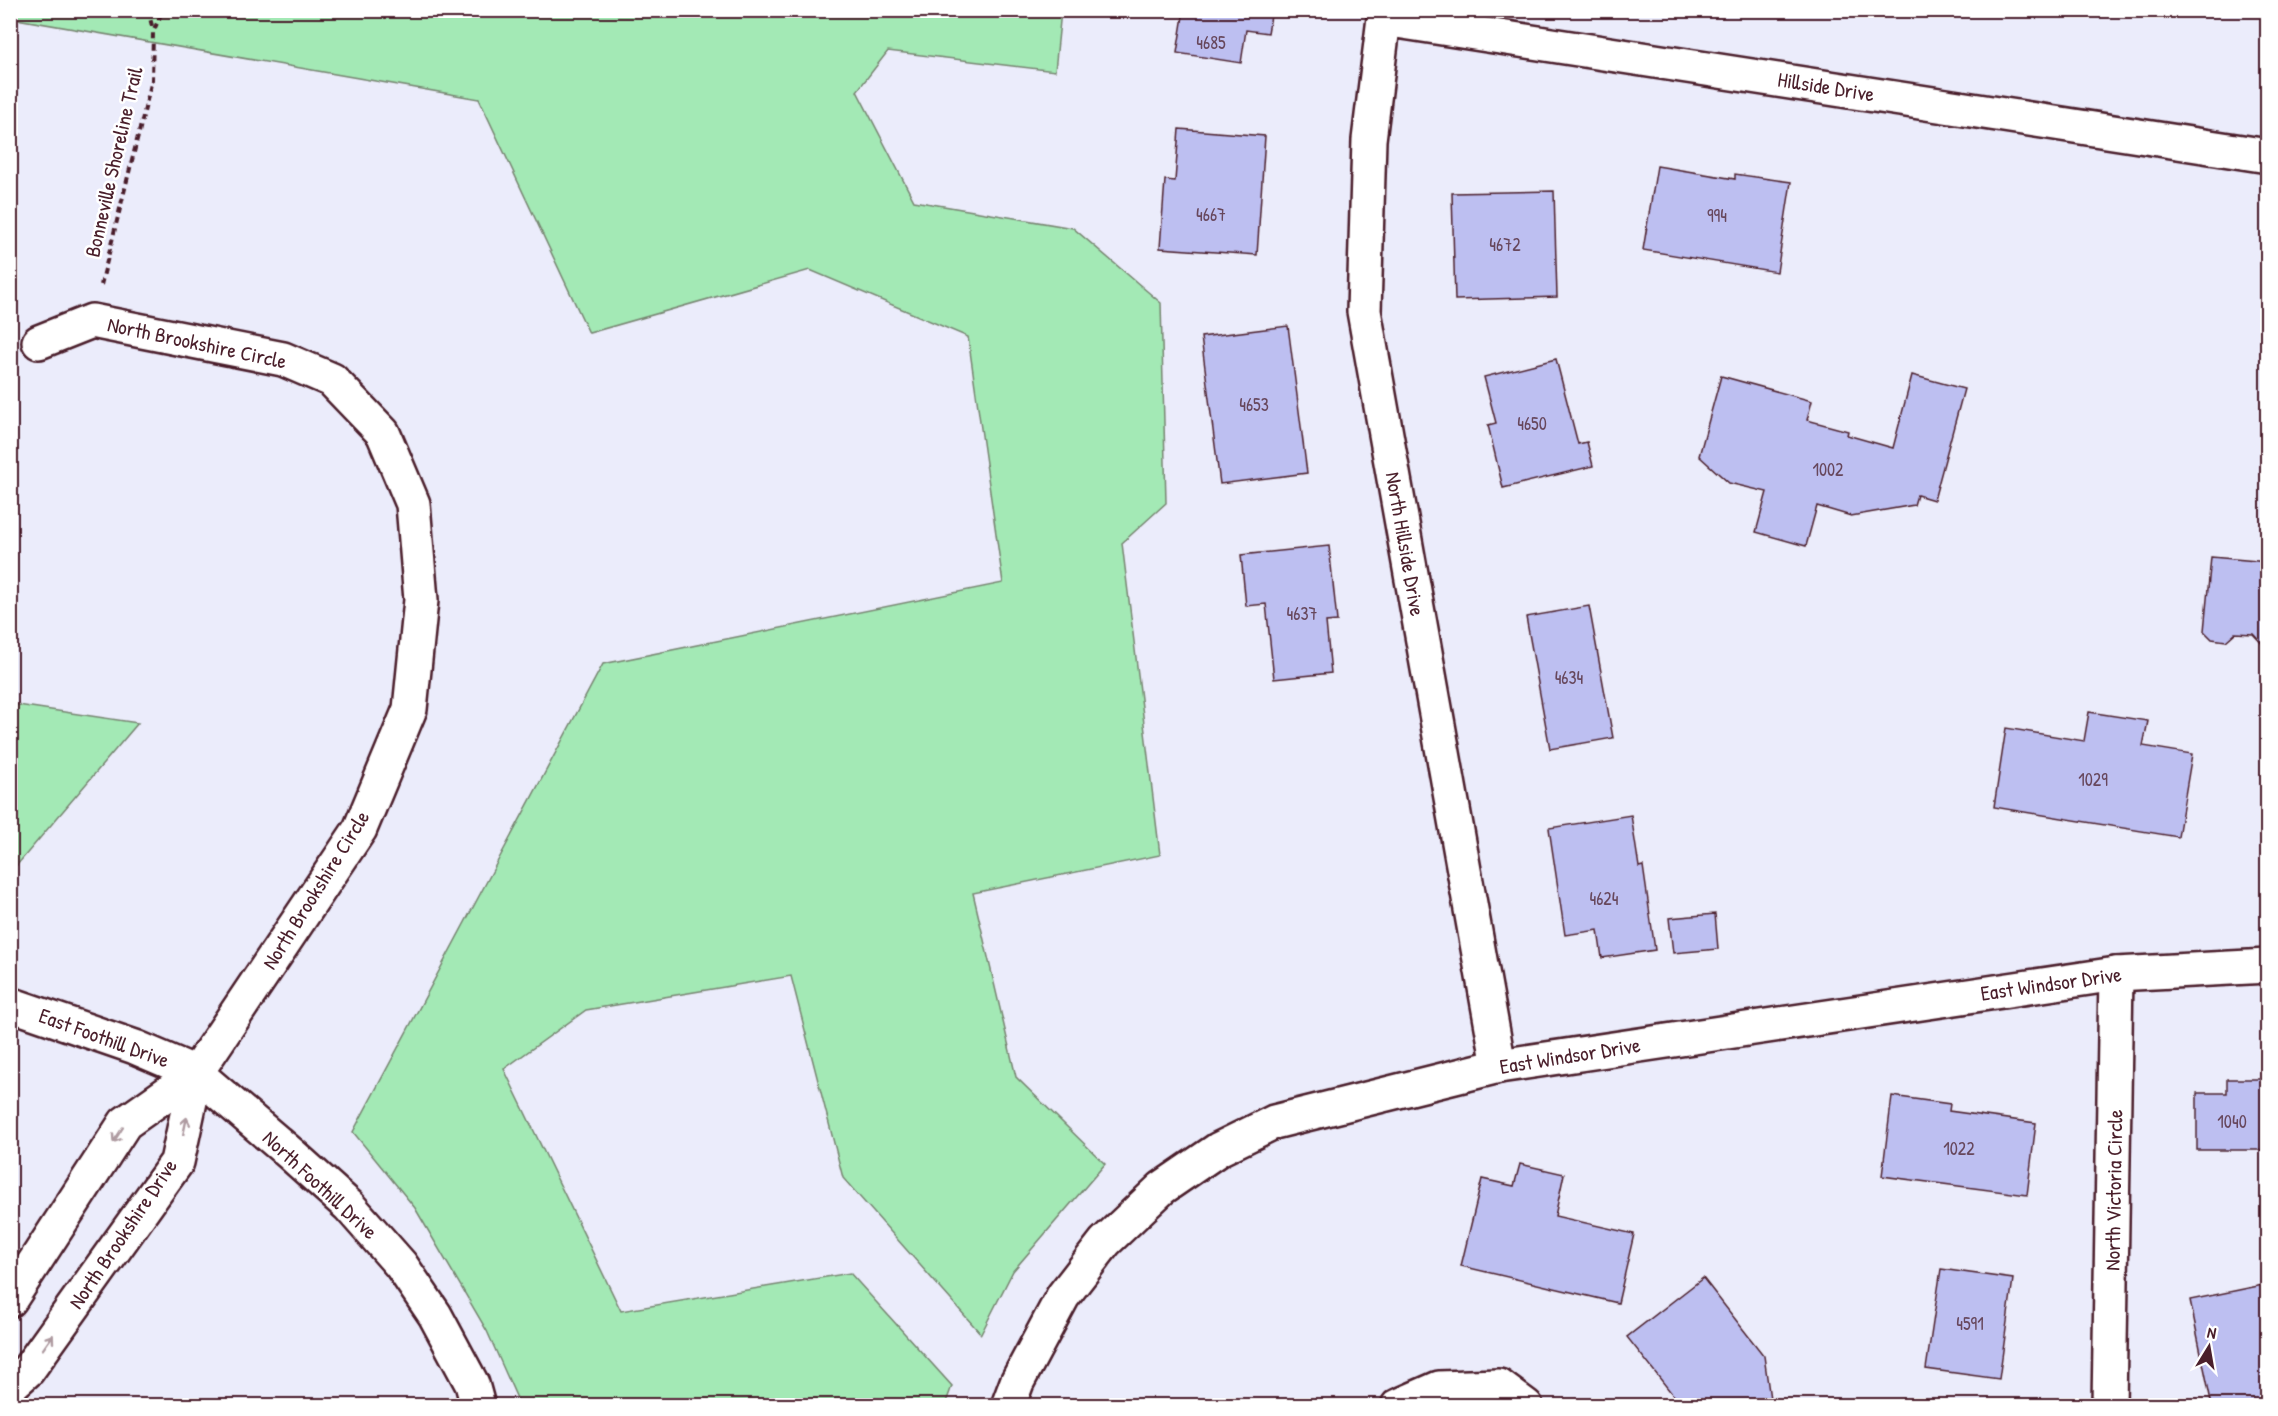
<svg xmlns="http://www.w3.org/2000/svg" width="2278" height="1416" viewBox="0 0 2278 1416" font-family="'Patrick Hand',sans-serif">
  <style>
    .green { fill: #a3e9b5; stroke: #768470; stroke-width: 1.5 }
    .building { fill: #bdbff1; stroke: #4a1f2b; stroke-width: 1.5 }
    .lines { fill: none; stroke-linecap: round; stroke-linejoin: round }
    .minor-casing { stroke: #4a1f2b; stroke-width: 38 }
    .path { stroke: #4a1f2b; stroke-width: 4; stroke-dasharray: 6 4.5; stroke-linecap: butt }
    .minor { stroke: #fff; stroke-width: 33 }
    .oneway { stroke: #ae9aa0 }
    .labels { text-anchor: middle; stroke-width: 5; stroke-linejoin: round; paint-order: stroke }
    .number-label { font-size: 18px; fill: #67475c }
    .street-label { font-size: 21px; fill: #4a1f2b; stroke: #fff }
  </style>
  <rect width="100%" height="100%" fill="#ebecfb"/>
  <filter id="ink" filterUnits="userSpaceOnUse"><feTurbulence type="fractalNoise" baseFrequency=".0167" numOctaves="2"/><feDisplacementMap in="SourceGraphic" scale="12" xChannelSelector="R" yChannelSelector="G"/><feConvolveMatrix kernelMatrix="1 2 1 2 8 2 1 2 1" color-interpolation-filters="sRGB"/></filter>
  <g filter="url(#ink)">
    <g class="green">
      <path d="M10,11H1061L1055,71L888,51L857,91L914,201L1073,228L1161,303L1166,503L1122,543L1160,855L973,893L1016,1077L1105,1164L1013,1271L981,1334L843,1178L791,976L586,1010L504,1069L621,1311L850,1273L952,1386L945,1405H520L487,1331L415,1208L353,1132L603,664L1003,583L968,337L810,270L589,333L479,99L11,18Z"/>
      <path d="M11,704L138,723L11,872L10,704Z"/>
    </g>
    <g class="building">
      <path d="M1184,10H1272L1268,33L1246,30L1241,63L1177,53Z"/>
      <path d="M1179,129L1265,136L1257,255L1160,248L1165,180L1175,181Z"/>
      <path d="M1657,166L1735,179V174L1791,182L1777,272L1643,250Z"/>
      <path d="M1554,191L1557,297L1455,300L1452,193Z"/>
      <path d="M1288,326L1307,473L1220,484L1201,337Z"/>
      <path d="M1556,359L1578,444L1587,442L1593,466L1503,488L1488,425L1496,423L1484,377Z"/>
      <path d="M1912,375L1964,389L1934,500L1917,495L1914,505L1851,516L1817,506L1806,546L1756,532L1767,492L1729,483L1699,456L1721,376L1812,401L1807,420L1848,431L1847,435L1893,448Z"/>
      <path d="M1329,546L1337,621L1326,622L1331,673L1274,679L1266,604L1246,606L1241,555Z"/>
      <path d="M2211,557L2268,562V650L2253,634L2235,633L2226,641L2212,639L2204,631Z"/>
      <path d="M1589,606L1613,738L1550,749L1526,617Z"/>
      <path d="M2089,712L2148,721L2143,746L2192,754L2178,837L1994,807L2006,728L2084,741Z"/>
      <path d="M1631,815L1639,867L1643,866L1655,950L1602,958L1598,930L1565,935L1549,828Z"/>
      <path d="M1715,914L1718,949L1673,953L1669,918Z"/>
      <path d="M2227,1079H2268V1150H2197V1093H2227Z"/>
      <path d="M1892,1096L1950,1104L1949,1111L2036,1123L2027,1195L1882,1176Z"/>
      <path d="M1520,1164L1564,1174L1555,1216L1634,1234L1618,1303L1461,1266L1482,1179L1514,1186Z"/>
      <path d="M1941,1269L2013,1279L1999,1379L1926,1369Z"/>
      <path d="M1703,1278L1764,1356L1771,1406H1678L1677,1400L1627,1337Z"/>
      <path d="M2268,1284V1406H2212L2190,1300Z"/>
    </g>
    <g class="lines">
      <defs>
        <g id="minor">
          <path d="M1385,10L1369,140L1364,311L1499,1066"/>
          <path d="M1384,19L2268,156"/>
          <path d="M10,1004L135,1047L196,1073L291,1154L349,1206L401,1265L435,1315L472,1384L478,1406"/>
          <path d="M10,1300L125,1123L196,1073L360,829L410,709L421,600L413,504L383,433L332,380L283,359L92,321L39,342"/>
          <path d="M10,1386L28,1370L177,1162L196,1073"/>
          <path d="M1008,1406L1017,1382L1063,1296L1105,1242L1162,1188L1219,1149L1274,1122L1499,1066L2116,974L2268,966"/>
          <path d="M1398,1406L1439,1388L1499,1386L1526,1406"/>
          <path d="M2109,1406L2116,974"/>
        </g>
      </defs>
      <use href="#minor" class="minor-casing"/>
      <g class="path">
        <path d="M148,10L153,30"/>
        <path d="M101,285L152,80L153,32L163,10"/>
      </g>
      <use href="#minor" class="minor"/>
    </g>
    <defs><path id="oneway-shaft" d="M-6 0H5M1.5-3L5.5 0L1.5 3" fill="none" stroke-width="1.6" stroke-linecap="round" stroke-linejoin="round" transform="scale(1.5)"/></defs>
    <g class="oneway">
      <use href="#oneway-shaft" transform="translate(185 1126) rotate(-78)"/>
      <use href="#oneway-shaft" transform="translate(118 1135) rotate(123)"/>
      <use href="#oneway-shaft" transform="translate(48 1342) rotate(-55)"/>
    </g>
  </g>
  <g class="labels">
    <g class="number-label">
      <text x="1211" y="49">4685</text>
      <text x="1211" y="221">4667</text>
      <text x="1717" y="222">994</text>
      <text x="1505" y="251">4672</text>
      <text x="1254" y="411">4653</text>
      <text x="1532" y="430">4650</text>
      <text x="1828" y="476">1002</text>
      <text x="1302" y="620">4637</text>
      <text x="1569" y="684">4634</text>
      <text x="2093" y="786">1029</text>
      <text x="1604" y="905">4624</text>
      <text x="2232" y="1128">1040</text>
      <text x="1959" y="1155">1022</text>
      <text x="1970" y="1330">4591</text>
    </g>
    <g class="street-label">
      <text transform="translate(1826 87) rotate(9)" y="7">Hillside Drive</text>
      <text transform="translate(114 162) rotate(-77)" y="7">Bonneville Shoreline Trail</text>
      <text transform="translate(197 343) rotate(12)" y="7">North Brookshire Circle</text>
      <text transform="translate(1405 544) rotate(80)" y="7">North Hillside Drive</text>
      <text transform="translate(316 890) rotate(-58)" y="7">North Brookshire Circle</text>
      <text transform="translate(2051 984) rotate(-8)" y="7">East Windsor Drive</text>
      <text transform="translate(104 1038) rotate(20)" y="7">East Foothill Drive</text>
      <text transform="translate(1570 1056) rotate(-9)" y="7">East Windsor Drive</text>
      <text transform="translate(320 1185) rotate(43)" y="7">North Foothill Drive</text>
      <text transform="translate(2114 1190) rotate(-89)" y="7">North Victoria Circle</text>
      <text transform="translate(123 1234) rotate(-56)" y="7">North Brookshire Drive</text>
    </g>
  </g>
  <rect width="2278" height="1416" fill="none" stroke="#fff" stroke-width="36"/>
  <rect x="18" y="18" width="2242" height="1380" fill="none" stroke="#4a1f2b" stroke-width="2" filter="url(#ink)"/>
  <g transform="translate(2209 1347) rotate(11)" stroke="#ffffff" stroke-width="4.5" paint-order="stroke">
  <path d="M0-4.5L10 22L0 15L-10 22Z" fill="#4a1f2b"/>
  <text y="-9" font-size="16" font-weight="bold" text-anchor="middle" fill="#4a1f2b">N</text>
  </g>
</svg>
